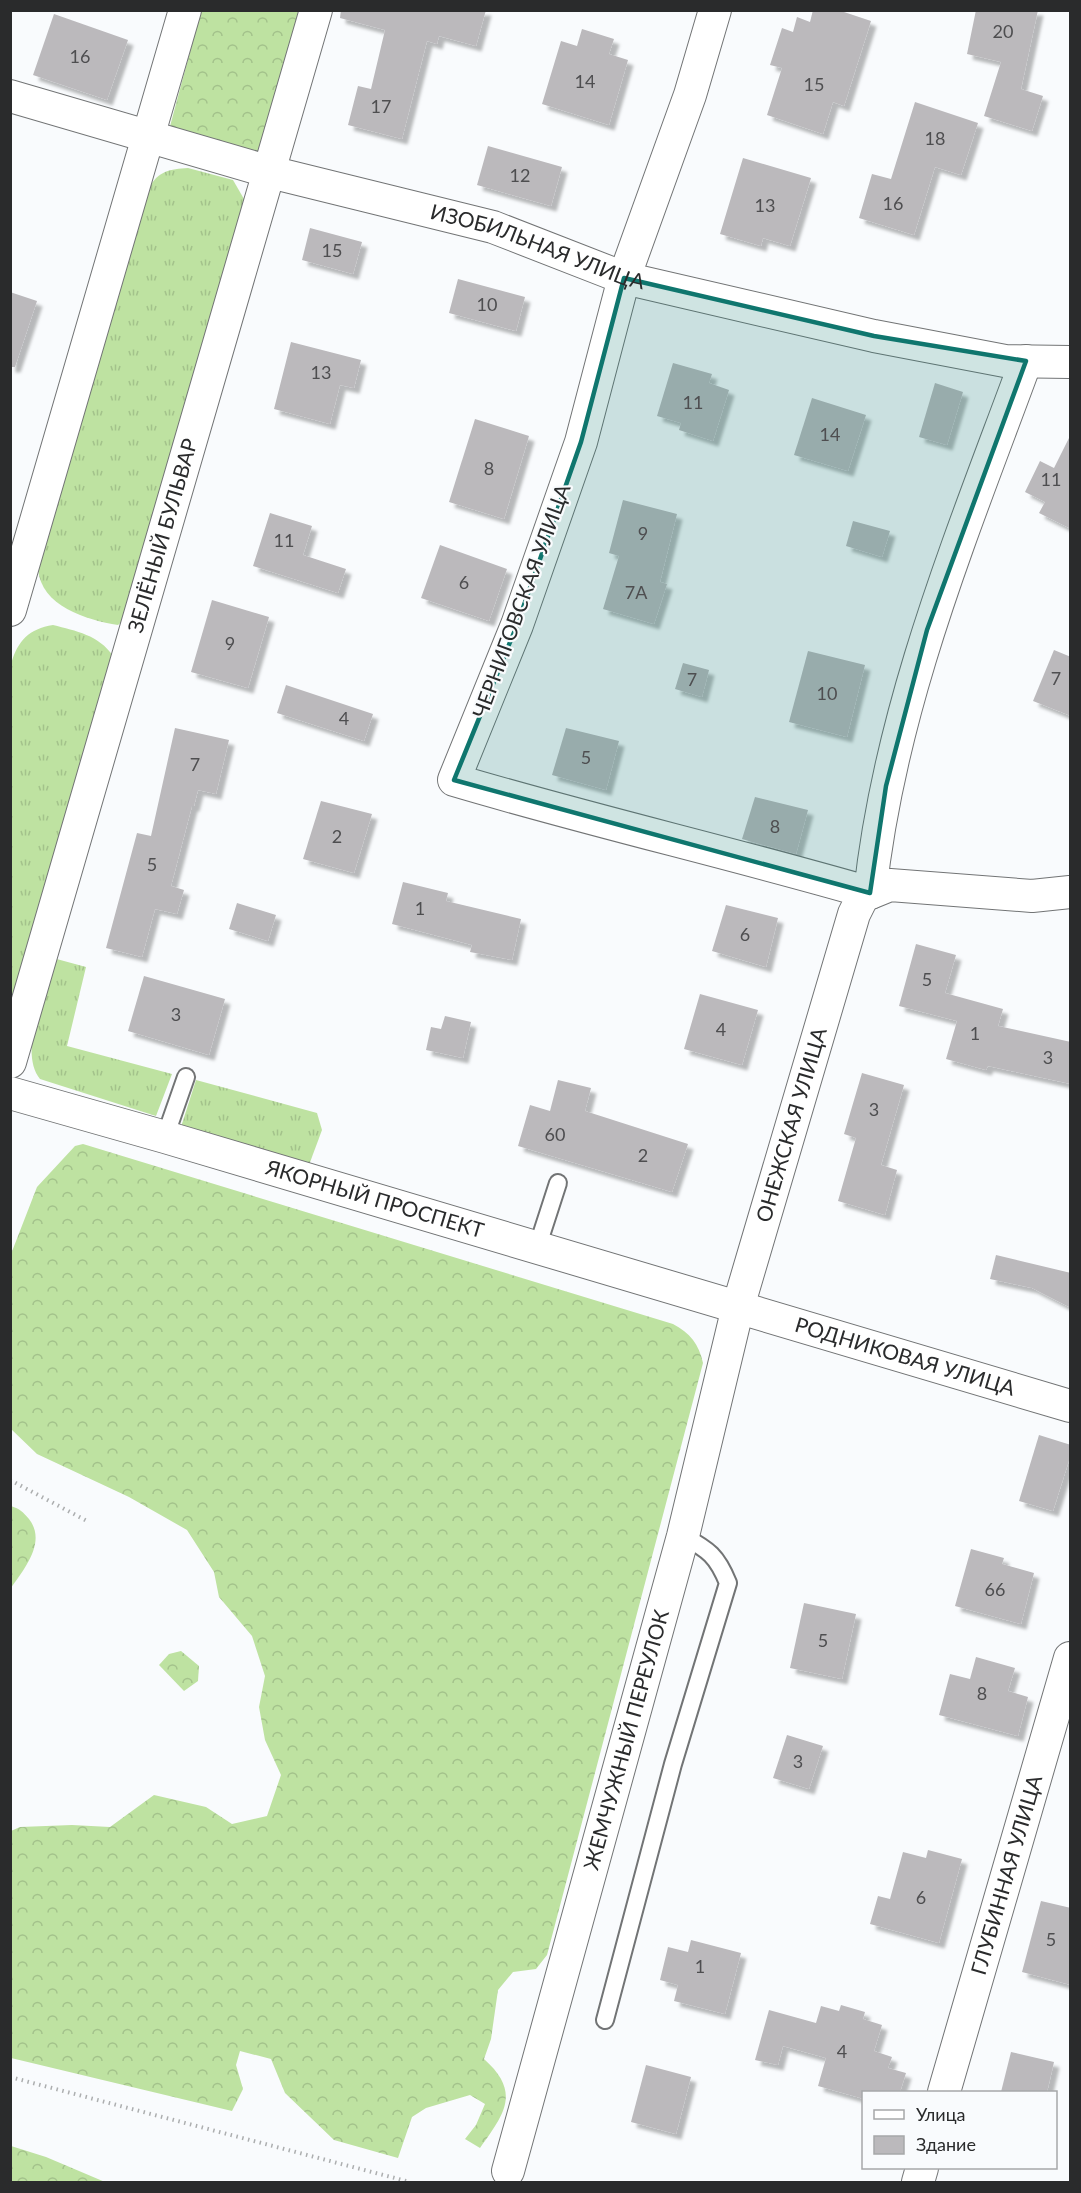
<svg xmlns="http://www.w3.org/2000/svg" width="1081" height="2193" viewBox="0 0 1081 2193" font-family="Lato,sans-serif">
  <style>
    .grass { fill: url(#grass-tufts) }
    .forest { fill: url(#forest-crowns) }
    .building { fill: #bbb9bc; filter: url(#shadow) }
    .lines { fill: none; stroke-linecap: round; stroke-linejoin: round }
    .lane-casing { stroke: #727475; stroke-width: 20 }
    .street-casing { stroke: #727475; stroke-width: 34 }
    .path { stroke: #acaeaf; stroke-width: 4; stroke-dasharray: 1.5 4.5; stroke-linecap: butt }
    .lane { stroke: #fff; stroke-width: 16 }
    .street { stroke: #fff; stroke-width: 32 }
    .marked { fill: #0f766e; fill-opacity: 0.2; stroke: #0f766e; stroke-width: 4.5; stroke-linejoin: round }
    .labels { text-anchor: middle; stroke-width: 4.5; stroke-linejoin: round; paint-order: stroke }
    .number-label { font-size: 18px; fill: #4e4e50 }
    .street-label { font-size: 21px; fill: #2a2b2c; stroke: #f9fbfd }
  </style>
  <defs>
    <pattern id="grass-tufts" width="24" height="20" patternUnits="userSpaceOnUse" patternTransform="scale(1.5)"><rect width="24" height="20" fill="#bee2a1"/><path d="M3 7l-1-3M5 7V3M7 7l1-3M15 17l-1-3M17 17v-4M19 17l1-3" fill="none" stroke="#a3c28b"/></pattern>
    <pattern id="forest-crowns" width="20" height="18" patternUnits="userSpaceOnUse" patternTransform="scale(1.5)"><rect width="20" height="18" fill="#bee2a1"/><path d="M2 6a3 3 0 1 1 6 0M12 15a3 3 0 1 1 6 0" fill="none" stroke="#a3c28b"/></pattern>
    <filter id="shadow"><feDropShadow dx="5.5" dy="5.5" stdDeviation="1.5" flood-color="#0004"/></filter>
  </defs>
  <rect width="100%" height="100%" fill="#f9fbfd"/>
  <g class="grass">
    <path d="M188,168L233,180L244,199V209L125,619L118,625C86,620 41,606 38,569L149,188C158,171 170,169 188,168Z"/>
    <path d="M53,625C76,631 99,635 113,656L11,1013V664C18,640 29,629 53,625Z"/>
    <path d="M53,958L86,967L67,1046L172,1074L156,1116L40,1079C18,1052 45,990 53,958Z"/>
    <path d="M196,1080L317,1113L322,1130L309,1165L181,1127Z"/>
  </g>
  <g class="forest">
    <path d="M201,11H303L262,156L169,130Z"/>
    <path d="M83,1144L673,1324C690,1333 699,1344 703,1363L547,1955L536,1969L513,1972L498,1990L491,2039L484,2059C521,2092 505,2113 480,2148L465,2139L476,2125L485,2104L470,2095L426,2108L412,2117L398,2158L334,2140L285,2093L271,2059L240,2051L236,2065L243,2089L232,2111L11,2058V1831L20,1827L72,1825L110,1827L154,1795L206,1807L232,1824L267,1816L281,1775L265,1740L259,1707L265,1676L252,1636L219,1597L214,1572L187,1530L129,1497L37,1454L11,1429V1254L37,1187L75,1146Z"/>
    <path d="M11,1506C20,1509 23,1512 29,1519C47,1542 24,1569 11,1588Z"/>
    <path d="M181,1651L199,1666L198,1681L184,1691L159,1665L169,1654Z"/>
    <path d="M11,2146L46,2157L105,2182H11Z"/>
  </g>
  <g class="building">
    <path d="M341,10H486L476,46L439,36L437,44L427,41L402,139L348,125L358,86L371,89L385,30L340,18Z"/>
    <path d="M813,10H838L871,21L844,106L833,102L823,134L767,115L782,68L770,65L782,28L793,32L797,17L810,22Z"/>
    <path d="M976,10H1038L1021,89L1043,96L1032,131L984,116L1001,62L967,54Z"/>
    <path d="M54,14L128,40L107,100L33,75Z"/>
    <path d="M582,29L614,39L609,54L628,60L609,125L542,104L561,41L577,46Z"/>
    <path d="M915,102L978,123L961,175L935,167L914,235L859,218L872,174L891,179Z"/>
    <path d="M488,146L562,167L551,206L477,185Z"/>
    <path d="M743,158L811,178L790,246L763,238L761,246L720,234Z"/>
    <path d="M310,228L362,242L353,274L302,260Z"/>
    <path d="M458,279L525,297L516,331L449,313Z"/>
    <path d="M10,292L37,301L15,367H10Z"/>
    <path d="M291,342L361,360L354,388L340,385L330,424L274,409Z"/>
    <path d="M673,363L712,374L709,383L729,390L713,441L679,430L681,423L657,416Z"/>
    <path d="M935,383L963,392L947,445L919,437Z"/>
    <path d="M812,398L866,415L848,471L794,455Z"/>
    <path d="M475,419L529,436L504,519L449,502Z"/>
    <path d="M1071,434V529L1039,513L1045,502L1025,492L1040,461L1054,468Z"/>
    <path d="M623,500L677,514L660,582L667,584L654,624L603,609L619,556L609,553Z"/>
    <path d="M270,513L312,526L303,555L346,569L338,593L253,566Z"/>
    <path d="M853,521L890,531L882,557L846,546Z"/>
    <path d="M440,545L507,569L489,621L421,598Z"/>
    <path d="M212,600L269,617L248,688L191,672Z"/>
    <path d="M1054,650L1071,657V716L1033,701Z"/>
    <path d="M808,651L865,665L847,737L789,722Z"/>
    <path d="M683,663L709,670L702,697L675,689Z"/>
    <path d="M286,685L373,714L364,741L277,713Z"/>
    <path d="M175,728L229,740L216,794L198,790L194,806H192L171,886L184,890L177,914L155,909L142,957L106,948L137,833L151,836Z"/>
    <path d="M566,728L619,741L606,790L552,775Z"/>
    <path d="M755,797L808,810L796,854L742,839Z"/>
    <path d="M321,801L372,814L354,873L303,859Z"/>
    <path d="M403,882L448,893L446,901L521,919L512,960L470,952L472,945L392,924Z"/>
    <path d="M237,903L276,915L268,941L229,929Z"/>
    <path d="M726,905L778,918L766,967L712,951Z"/>
    <path d="M916,944L956,955L945,993L1003,1009L998,1026L1071,1042V1084L988,1066L986,1070L946,1059L957,1021L899,1006Z"/>
    <path d="M144,976L225,999L209,1055L128,1031Z"/>
    <path d="M700,994L758,1010L742,1065L684,1049Z"/>
    <path d="M445,1016L471,1022L463,1058L426,1050L431,1027L441,1029Z"/>
    <path d="M862,1073L904,1085L881,1165L897,1170L885,1215L838,1201L856,1138L844,1134Z"/>
    <path d="M558,1080L591,1088L585,1111L688,1144L672,1192L518,1146L530,1105L550,1111Z"/>
    <path d="M996,1255L1071,1273V1308L1032,1288L990,1279Z"/>
    <path d="M1039,1435L1071,1445V1454L1053,1511L1019,1501Z"/>
    <path d="M971,1549L1004,1558L1002,1564L1034,1573L1021,1624L955,1606Z"/>
    <path d="M804,1603L856,1614L842,1679L790,1668Z"/>
    <path d="M976,1657L1015,1668L1008,1691L1028,1697L1018,1736L939,1715L950,1674L970,1679Z"/>
    <path d="M787,1735L823,1746L809,1789L773,1778Z"/>
    <path d="M928,1850L962,1859L939,1943L870,1924L878,1896L890,1899L903,1852L926,1858Z"/>
    <path d="M1041,1901L1071,1908V1985L1022,1972Z"/>
    <path d="M691,1940L741,1953L725,2014L674,2001L678,1985L660,1980L668,1947L688,1952Z"/>
    <path d="M841,2005L865,2012L863,2019L882,2025L874,2051L892,2057L888,2068L906,2073L900,2092H864V2099L818,2086L826,2058L783,2046L778,2065L755,2060L769,2010L816,2023L821,2006L839,2011Z"/>
    <path d="M1011,2052L1054,2062L1047,2092H1001Z"/>
    <path d="M646,2065L691,2077L676,2134L631,2122Z"/>
  </g>
  <g class="lines">
    <defs>
      <g id="lane">
        <path d="M165,1137L186,1077"/>
        <path d="M537,1248L558,1183"/>
        <path d="M605,2020L673,1764L728,1583C717,1556 709,1550 683,1536"/>
      </g>
      <g id="street">
        <path d="M715,10L690,95L624,278L581,442L517,625L454,780C592,821 732,853 870,893C890,706 962,535 1026,361"/>
        <path id="s1" d="M10,96L270,172L493,227L624,278L874,336L1005,361L1070,362"/>
        <path d="M10,610L185,10"/>
        <path id="s2" d="M10,1062L316,10"/>
        <path id="s3" d="M10,1093L165,1137L1070,1406"/>
        <path id="s4" d="M944,2092L1070,1658"/>
        <path id="s5" d="M508,2171L683,1536L738,1307L854,914L863,896L890,885L1032,896L1070,892"/>
        <path d="M918,2182L922,2168"/>
      </g>
    </defs>
    <use href="#lane" class="lane-casing"/>
    <use href="#street" class="street-casing"/>
    <g class="path">
      <path d="M10,1480L87,1521"/>
      <path d="M10,2077L410,2182"/>
    </g>
    <use href="#lane" class="lane"/>
    <use href="#street" class="street"/>
  </g>
  <path class="marked" d="M624,278L874,336L1026,361L927,630L886,786L870,893L454,780L517,625L581,442Z"/>
  <g class="labels">
    <g class="number-label">
      <text x="1003" y="38">20</text>
      <text x="80" y="63">16</text>
      <text x="585" y="88">14</text>
      <text x="814" y="91">15</text>
      <text x="381" y="113">17</text>
      <text x="935" y="145">18</text>
      <text x="520" y="182">12</text>
      <text x="893" y="210">16</text>
      <text x="765" y="212">13</text>
      <text x="332" y="257">15</text>
      <text x="487" y="311">10</text>
      <text x="321" y="379">13</text>
      <text x="693" y="409">11</text>
      <text x="830" y="441">14</text>
      <text x="489" y="475">8</text>
      <text x="1051" y="486">11</text>
      <text x="643" y="540">9</text>
      <text x="284" y="547">11</text>
      <text x="464" y="589">6</text>
      <text x="636" y="599">7А</text>
      <text x="230" y="650">9</text>
      <text x="1056" y="685">7</text>
      <text x="692" y="686">7</text>
      <text x="827" y="700">10</text>
      <text x="344" y="725">4</text>
      <text x="586" y="764">5</text>
      <text x="195" y="771">7</text>
      <text x="775" y="833">8</text>
      <text x="337" y="843">2</text>
      <text x="152" y="871">5</text>
      <text x="420" y="915">1</text>
      <text x="745" y="941">6</text>
      <text x="927" y="986">5</text>
      <text x="176" y="1021">3</text>
      <text x="721" y="1036">4</text>
      <text x="975" y="1040">1</text>
      <text x="1048" y="1064">3</text>
      <text x="874" y="1116">3</text>
      <text x="555" y="1141">60</text>
      <text x="643" y="1162">2</text>
      <text x="995" y="1596">66</text>
      <text x="823" y="1647">5</text>
      <text x="982" y="1700">8</text>
      <text x="798" y="1768">3</text>
      <text x="921" y="1904">6</text>
      <text x="1051" y="1946">5</text>
      <text x="700" y="1973">1</text>
      <text x="842" y="2058">4</text>
    </g>
    <g class="street-label">
      <text dy="7" stroke="none"><textPath href="#s1" startOffset="549">ИЗОБИЛЬНАЯ УЛИЦА</textPath></text>
      <text dy="7" stroke="none"><textPath href="#s2" startOffset="548">ЗЕЛЁНЫЙ БУЛЬВАР</textPath></text>
      <text transform="translate(522 601) rotate(-70)" y="7">ЧЕРНИГОВСКАЯ УЛИЦА</text>
      <text dy="7" stroke="none"><textPath href="#s5" startOffset="1084">ОНЕЖСКАЯ УЛИЦА</textPath></text>
      <text dy="7" stroke="none"><textPath href="#s3" startOffset="380">ЯКОРНЫЙ ПРОСПЕКТ</textPath></text>
      <text dy="7" stroke="none"><textPath href="#s3" startOffset="933">РОДНИКОВАЯ УЛИЦА</textPath></text>
      <text dy="7" stroke="none"><textPath href="#s5" startOffset="447">ЖЕМЧУЖНЫЙ ПЕРЕУЛОК</textPath></text>
      <text dy="7" stroke="none"><textPath href="#s4" startOffset="226">ГЛУБИННАЯ УЛИЦА</textPath></text>
    </g>
  </g>
  <rect width="1081" height="2193" fill="none" stroke="#2a2b2c" stroke-width="24"/>
  <rect x="862" y="2091" width="195" height="78" fill="#f9fbfd" stroke="#a6a8a9" stroke-width="1.5"/>
  <rect x="874" y="2110" width="30" height="9" fill="#ffffff" stroke="#a6a8a9" stroke-width="1.5"/>
  <text x="916" y="2121" font-size="18" fill="#2a2b2c">Улица</text>
  <rect x="874" y="2136" width="30" height="18" fill="#bbb9bc" stroke="#a6a8a9" stroke-width="1.5"/>
  <text x="916" y="2151" font-size="18" fill="#2a2b2c">Здание</text>
</svg>
